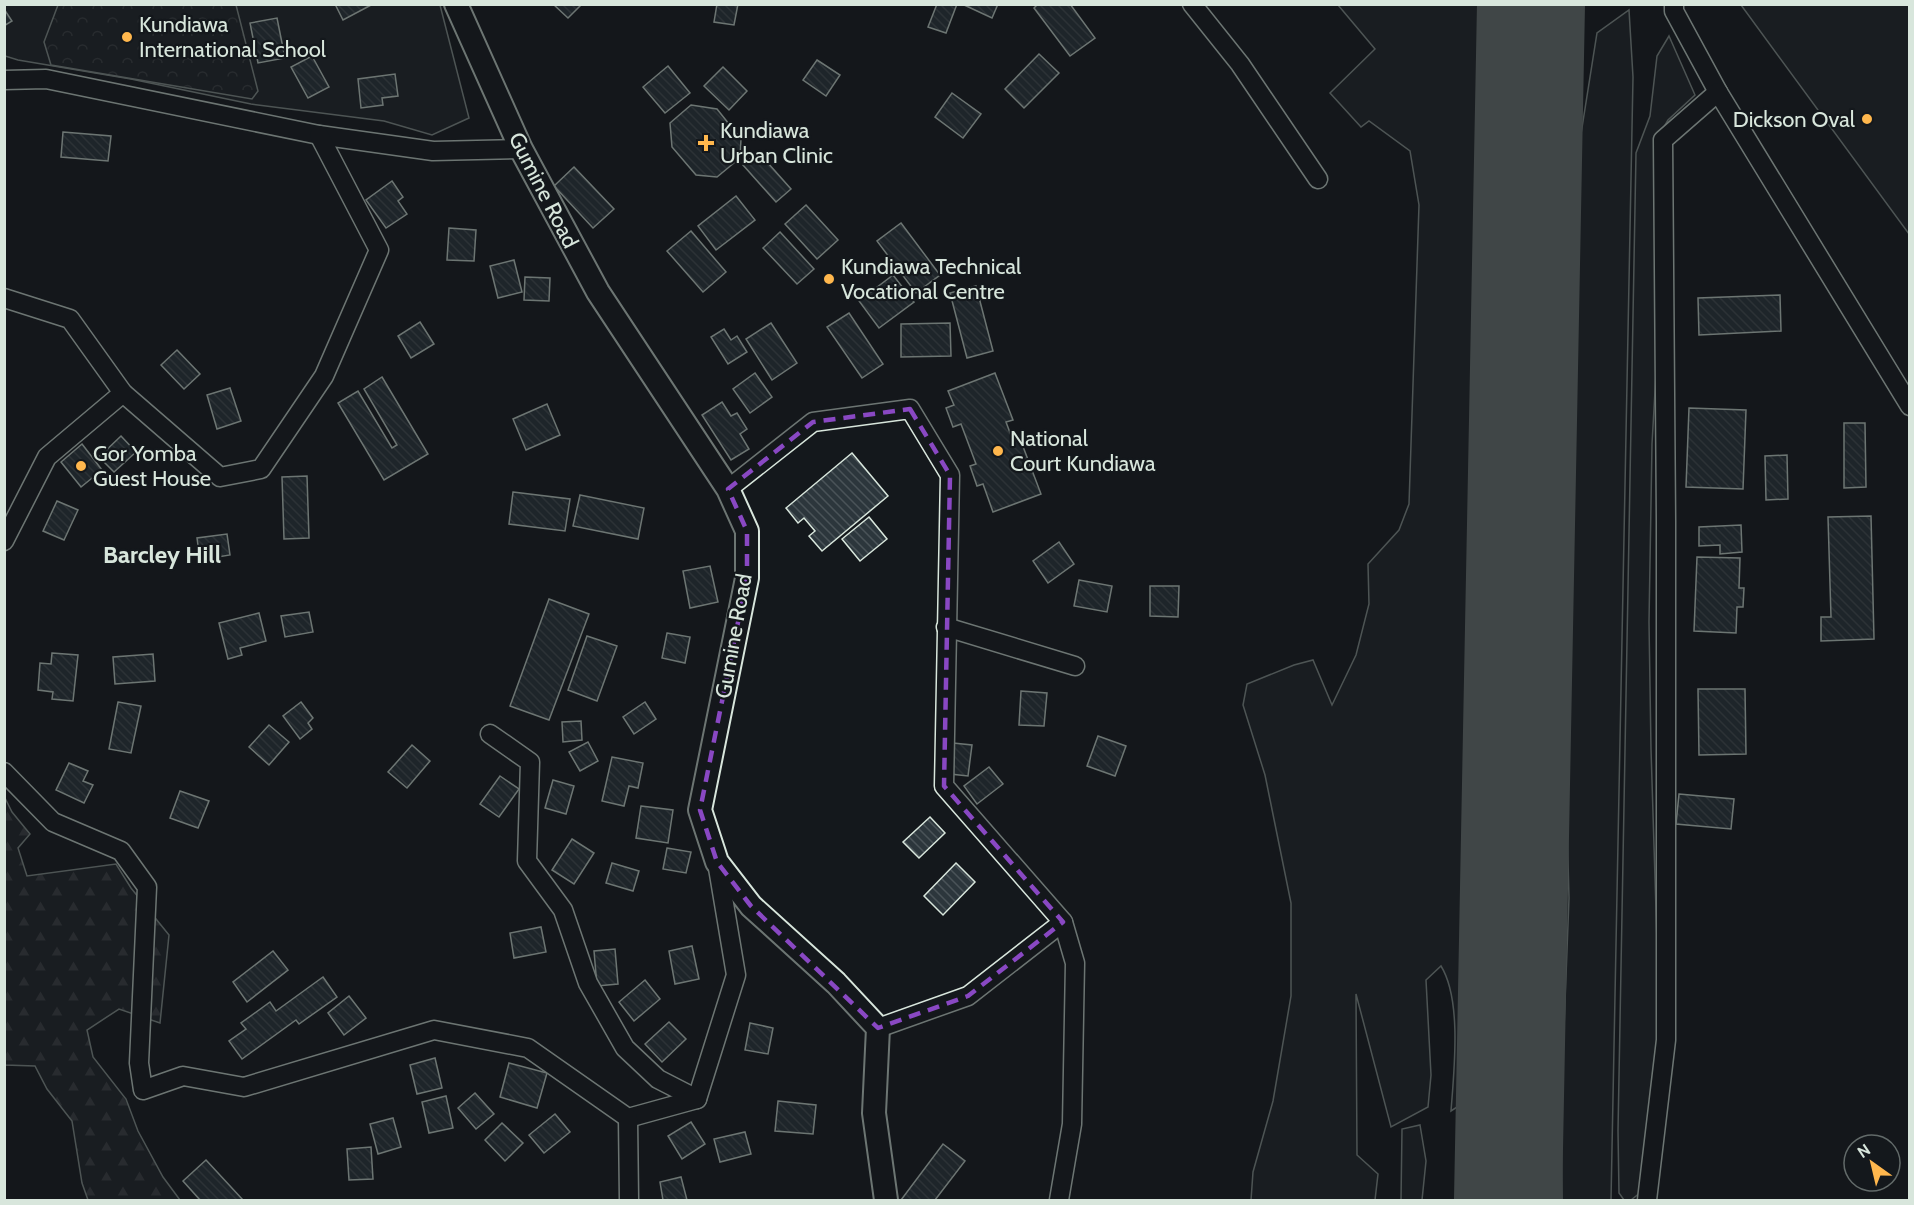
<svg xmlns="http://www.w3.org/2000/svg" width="1914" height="1205" viewBox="0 0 1914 1205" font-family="Cabin,sans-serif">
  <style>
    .grass { fill: #202428; stroke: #939e99; stroke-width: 1.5 }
    .forest { fill: url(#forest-firs); stroke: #939e99; stroke-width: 1.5 }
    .park { fill: url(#park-crowns); stroke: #939e99; stroke-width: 1.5 }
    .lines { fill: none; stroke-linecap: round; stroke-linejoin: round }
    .runway { stroke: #767f7c; stroke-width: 108 }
    .building { fill: url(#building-back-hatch); stroke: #d8e6dc; stroke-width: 1.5 }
    .minor-casing { stroke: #d8e6dc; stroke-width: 21 }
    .major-casing { stroke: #d8e6dc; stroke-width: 26 }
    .minor { stroke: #14181c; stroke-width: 18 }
    .major { stroke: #14181c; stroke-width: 22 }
    .marked { fill: none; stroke: #8948c3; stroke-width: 4.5; stroke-dasharray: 12 8; stroke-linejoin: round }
    .poi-dot { fill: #ffb74d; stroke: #14181c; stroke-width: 2 }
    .labels { text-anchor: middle; stroke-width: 4.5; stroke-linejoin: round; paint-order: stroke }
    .poi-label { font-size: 22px; fill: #d8e6dc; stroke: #14181c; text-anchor: start }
    .street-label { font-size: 22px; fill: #d8e6dc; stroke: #14181c }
    .neighbourhood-label { font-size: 24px; font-weight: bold; fill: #d8e6dc; stroke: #14181c }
  </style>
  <defs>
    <pattern id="forest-firs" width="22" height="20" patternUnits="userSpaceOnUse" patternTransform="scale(1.5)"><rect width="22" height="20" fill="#202428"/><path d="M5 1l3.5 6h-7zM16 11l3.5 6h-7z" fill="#404447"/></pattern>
    <pattern id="park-crowns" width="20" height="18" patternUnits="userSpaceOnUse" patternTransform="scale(1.5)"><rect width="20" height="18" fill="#202428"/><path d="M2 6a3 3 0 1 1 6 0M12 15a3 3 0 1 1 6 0" fill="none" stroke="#404447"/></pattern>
    <pattern id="building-back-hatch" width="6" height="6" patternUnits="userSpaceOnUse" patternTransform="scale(1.5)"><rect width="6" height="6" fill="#2c363c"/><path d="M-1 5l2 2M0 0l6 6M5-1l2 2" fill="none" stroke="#4a5358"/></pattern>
  </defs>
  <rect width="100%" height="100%" fill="#14181c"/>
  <g class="grass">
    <path d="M4,5H440L469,118L432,135L384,121L251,104L131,79L18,60L5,56Z"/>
    <path d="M1338,5H1493L1474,1096L1451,1111C1454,1071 1462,1000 1441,966L1426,980L1431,1075L1428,1107L1391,1127L1356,994L1357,1155L1378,1174L1375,1200H1251L1253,1172L1273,1101L1291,996V903L1265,775L1243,705L1247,684L1294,665L1313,660L1332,705L1356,655L1369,604L1368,564L1399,530L1409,504L1419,205L1410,151L1369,121L1361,127L1330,93L1375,49Z"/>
    <path d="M1741,5H1909V234Z"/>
    <path d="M1629,10L1633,77L1611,1200H1562L1561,1106L1569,898L1566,788L1570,607L1571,402L1581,134L1597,33Z"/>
    <path d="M1669,36L1695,95L1668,120L1654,144L1657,356L1652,444L1649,622L1651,749L1660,1039L1641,1192L1631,1200H1624L1619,1193L1618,1131L1636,153L1650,116L1657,56Z"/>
    <path d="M1420,1125L1426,1161L1422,1200H1401L1402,1129Z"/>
  </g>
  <path class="forest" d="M4,796L12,812L30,834L18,848L27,876L116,864L131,888L169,935L160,1023L119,1009L87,1030L93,1057L126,1099L138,1131L163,1177L180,1200H88L82,1183L72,1121L47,1089L35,1066L5,1065Z"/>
  <path class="park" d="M58,5H236L258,91L252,99L51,65L44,42Z"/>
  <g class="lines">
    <path class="runway" d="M1508,1200L1531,4"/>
  </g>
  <g class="building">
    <path d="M335,4H373L343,20Z"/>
    <path d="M553,4H582L568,18Z"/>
    <path d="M717,4H738L734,25L714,22Z"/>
    <path d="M937,4H957L946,33L928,27Z"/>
    <path d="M962,4H998L992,18Z"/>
    <path d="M1038,4H1070L1095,38L1070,56L1034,8Z"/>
    <path d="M4,9L12,21L4,26Z"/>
    <path d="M277,18L285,58L258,63L250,23Z"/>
    <path d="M1039,54L1059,73L1024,108L1005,89Z"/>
    <path d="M312,56L329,87L308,98L291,67Z"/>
    <path d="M817,60L840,75L826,96L803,80Z"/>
    <path d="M668,66L690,93L665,113L643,87Z"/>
    <path d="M723,67L747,91L729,110L704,86Z"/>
    <path d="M395,74L398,96L382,98L383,105L361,108L358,79Z"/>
    <path d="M952,93L981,114L963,138L935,117Z"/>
    <path d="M691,105L717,109L741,139L740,158L717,177L696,175L672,147L670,123Z"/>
    <path d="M63,132L111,136L108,161L61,157Z"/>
    <path d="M758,152L791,189L776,202L743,165Z"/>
    <path d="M574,167L614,209L593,228L554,186Z"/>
    <path d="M392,181L403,197L398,201L407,214L386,228L366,200Z"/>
    <path d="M736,196L755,220L716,250L698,226Z"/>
    <path d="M806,205L838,240L817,259L785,224Z"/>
    <path d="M901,223L940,275L916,293L877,241Z"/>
    <path d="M449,228L476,230L474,261L447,260Z"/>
    <path d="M691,231L726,272L703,292L667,251Z"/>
    <path d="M780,232L814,269L797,284L763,248Z"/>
    <path d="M514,260L522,292L498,298L490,266Z"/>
    <path d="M893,275L914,302L879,328L859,301Z"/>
    <path d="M525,277L550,278L549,301L524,300Z"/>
    <path d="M976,286L993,351L967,358L950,293Z"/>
    <path d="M1780,295L1781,331L1699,335L1698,298Z"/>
    <path d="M849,313L883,364L862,378L827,327Z"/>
    <path d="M420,322L434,344L411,358L398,336Z"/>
    <path d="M771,323L797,363L772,380L746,339Z"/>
    <path d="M950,323L951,356L901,357V324Z"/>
    <path d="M724,329L731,340L737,336L747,352L728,364L711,337Z"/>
    <path d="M177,350L200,374L184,389L161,365Z"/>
    <path d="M755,373L772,397L750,413L733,389Z"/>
    <path d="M995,373L1013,420L1006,422L1012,438L1019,436L1041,494L993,512L983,484L977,486L970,466L976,464L961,424L953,427L946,408L954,405L948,391Z"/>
    <path d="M382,377L428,454L384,480L338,403L358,391L392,448L397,445L364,389Z"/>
    <path d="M230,388L241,421L217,429L207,395Z"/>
    <path d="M722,402L731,416L737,413L747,429L740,434L749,449L731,460L702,415Z"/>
    <path d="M547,404L560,435L526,450L513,419Z"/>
    <path d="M1689,408L1746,410L1743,489L1686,487Z"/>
    <path d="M1844,423H1865L1866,487L1844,488Z"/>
    <path d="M121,436L136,452L114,472L99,457Z"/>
    <path d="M82,444L102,470L81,487L61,462Z"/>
    <path d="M852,453L888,496L822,551L809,536L815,531L804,518L798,523L786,508Z"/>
    <path d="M1787,455L1788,499L1766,500L1765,456Z"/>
    <path d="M307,476L309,538L284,539L282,477Z"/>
    <path d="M513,492L570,499L565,531L509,524Z"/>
    <path d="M580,495L644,508L638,539L573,526Z"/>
    <path d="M57,501L78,510L64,540L43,531Z"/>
    <path d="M1871,516L1874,639L1821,641V617H1831L1828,517Z"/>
    <path d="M869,517L887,539L860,561L842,539Z"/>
    <path d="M1741,525L1742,552L1720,554V545L1699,546V527Z"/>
    <path d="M227,534L230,555L200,560L197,538Z"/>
    <path d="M1059,542L1074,564L1048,583L1033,561Z"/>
    <path d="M1697,557L1740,558L1739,588H1744L1743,607H1737L1736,633L1694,631Z"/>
    <path d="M710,566L718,602L690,608L683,571Z"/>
    <path d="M1079,580L1112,586L1107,612L1074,606Z"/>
    <path d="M1150,586H1179L1178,617L1150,616Z"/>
    <path d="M549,599L589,614L549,720L510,706Z"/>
    <path d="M309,612L313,632L285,637L281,616Z"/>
    <path d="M259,613L266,641L240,648L242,655L228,659L219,623Z"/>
    <path d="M667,633L690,637L685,663L662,658Z"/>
    <path d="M587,636L617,646L597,701L568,690Z"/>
    <path d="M52,653L78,655L73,701L52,699L53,692L38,690L40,663L51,664Z"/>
    <path d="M153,654L155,681L115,684L113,657Z"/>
    <path d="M1698,689H1745L1746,754L1699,755Z"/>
    <path d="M1021,691L1047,693L1044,726L1019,725Z"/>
    <path d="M118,702L141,706L131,753L109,749Z"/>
    <path d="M301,702L313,718L308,723L312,729L300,739L283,716Z"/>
    <path d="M645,702L656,719L634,734L623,717Z"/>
    <path d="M581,721L582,740L563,742L562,722Z"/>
    <path d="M269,725L289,742L269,765L249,747Z"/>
    <path d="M1098,736L1126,746L1115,776L1087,766Z"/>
    <path d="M588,742L598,761L580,771L569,752Z"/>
    <path d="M953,743L972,745L968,776L950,774Z"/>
    <path d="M412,745L430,761L407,788L388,772Z"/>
    <path d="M612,757L643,763L638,788L629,786L624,806L602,801Z"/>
    <path d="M69,763L88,771L83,781L93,785L84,803L56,790Z"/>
    <path d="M989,767L1003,784L977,804L964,786Z"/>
    <path d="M500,776L519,789L499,817L480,804Z"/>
    <path d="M553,780L574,786L566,814L545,808Z"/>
    <path d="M180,791L209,801L198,828L170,818Z"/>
    <path d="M1679,794L1734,799L1731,829L1676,824Z"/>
    <path d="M641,806L673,810L668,843L636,838Z"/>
    <path d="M930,817L945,833L919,858L903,842Z"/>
    <path d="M572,839L594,853L574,884L552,870Z"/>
    <path d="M667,848L691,852L686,873L663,869Z"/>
    <path d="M612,863L639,871L633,891L606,883Z"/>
    <path d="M956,863L975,882L943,915L924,896Z"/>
    <path d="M541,927L546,952L514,958L510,933Z"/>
    <path d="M692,946L699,979L675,984L669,951Z"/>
    <path d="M615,949L618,984L597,986L594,951Z"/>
    <path d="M273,951L288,970L247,1002L233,982Z"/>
    <path d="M323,977L337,997L299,1024L296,1020L242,1059L229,1041L246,1029L241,1023L270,1002L276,1011Z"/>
    <path d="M645,980L660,999L634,1021L619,1002Z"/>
    <path d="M349,996L366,1018L344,1035L328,1013Z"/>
    <path d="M669,1022L686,1039L662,1062L645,1044Z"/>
    <path d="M750,1023L773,1028L768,1054L745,1050Z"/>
    <path d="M435,1058L442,1088L417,1094L410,1065Z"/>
    <path d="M509,1063L547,1073L537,1108L500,1097Z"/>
    <path d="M475,1093L494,1114L476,1129L458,1108Z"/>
    <path d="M446,1096L453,1128L429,1133L422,1102Z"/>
    <path d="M778,1101L816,1105L813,1134L775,1131Z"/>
    <path d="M555,1114L570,1132L544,1153L529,1135Z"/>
    <path d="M393,1118L401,1147L378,1154L370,1124Z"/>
    <path d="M691,1122L705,1144L682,1159L668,1136Z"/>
    <path d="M502,1123L523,1143L505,1161L485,1140Z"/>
    <path d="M745,1132L751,1154L720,1162L714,1139Z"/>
    <path d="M943,1144L965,1161L935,1200H901Z"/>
    <path d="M371,1147L373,1179L349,1180L347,1149Z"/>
    <path d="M206,1160L243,1200H200L183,1181Z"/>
    <path d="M681,1177L687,1200H663L660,1182Z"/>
  </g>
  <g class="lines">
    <defs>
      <g id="minor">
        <path d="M1192,4L1240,64L1318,179"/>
        <path d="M1674,4V11L1718,92L1910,406"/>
        <path d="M4,80L46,79L319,135L433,151L521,149"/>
        <path d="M4,298L70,319L123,393L220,477L261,469L324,376L379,250L319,135"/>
        <path d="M728,489L813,422L910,409L950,475L944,786L1063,922L968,996L878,1028"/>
        <path d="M4,541L47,457L123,393"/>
        <path d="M946,627L1075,666"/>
        <path d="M490,734L530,762L527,861L563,910L588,983L625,1048L658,1079L697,1099"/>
        <path d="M4,772L53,822L121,851L147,887L139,1063L143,1090L183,1076L244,1087L434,1030L528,1048L628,1118L697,1099L736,975L717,862"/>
        <path d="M628,1118L629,1200"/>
        <path d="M1059,1200L1072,1124L1075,963L1063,922"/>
        <path d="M1647,1200L1666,1040V521L1663,140L1718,92"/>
      </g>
      <path id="major" d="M456,4L521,149L598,292L728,489L747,531V578L700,810L717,862L751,906L836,983L878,1028L874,1113L886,1200"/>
    </defs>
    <use href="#minor" class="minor-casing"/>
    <use href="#major" class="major-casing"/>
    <use href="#minor" class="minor"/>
    <use href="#major" class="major"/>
  </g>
  <path d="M0 0H1914V1205H0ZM910,409L950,475L944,786L1063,922L968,996L878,1028L751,906L717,862L700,810L747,578V531L728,489L813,422Z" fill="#14181c" fill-opacity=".55" fill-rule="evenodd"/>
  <path class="marked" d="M910,409L950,475L944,786L1063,922L968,996L878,1028L751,906L717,862L700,810L747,578V531L728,489L813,422Z"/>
  <g class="poi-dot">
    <circle cx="127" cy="37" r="6"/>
    <circle cx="1867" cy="119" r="6"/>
    <path d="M703 134h6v6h6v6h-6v6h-6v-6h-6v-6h6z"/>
    <circle cx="829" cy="279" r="6"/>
    <circle cx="998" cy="451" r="6"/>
    <circle cx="81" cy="466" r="6"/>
  </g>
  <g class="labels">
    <g class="poi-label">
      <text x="139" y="32">Kundiawa<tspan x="139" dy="25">International School</tspan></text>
      <text x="1855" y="127" text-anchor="end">Dickson Oval</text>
      <text x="720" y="138">Kundiawa<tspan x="720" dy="25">Urban Clinic</tspan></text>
      <text x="841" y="274">Kundiawa Technical<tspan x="841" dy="25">Vocational Centre</tspan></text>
      <text x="1010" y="446">National<tspan x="1010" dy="25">Court Kundiawa</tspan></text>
      <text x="93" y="461">Gor Yomba<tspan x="93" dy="25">Guest House</tspan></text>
    </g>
    <g class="street-label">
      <text transform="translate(544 190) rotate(63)" y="8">Gumine Road</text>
      <text transform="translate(733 636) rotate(-80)" y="8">Gumine Road</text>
    </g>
    <g class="neighbourhood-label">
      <text x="162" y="563">Barcley Hill</text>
    </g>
  </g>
  <rect width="1914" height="1205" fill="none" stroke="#d8e6dc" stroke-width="12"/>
  <g transform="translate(1872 1163) rotate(326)"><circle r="28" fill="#14181c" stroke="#626a69" stroke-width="1.5"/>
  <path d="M0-4.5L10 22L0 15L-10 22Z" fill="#ffb74d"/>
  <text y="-9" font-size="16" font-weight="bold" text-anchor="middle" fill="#d8e6dc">N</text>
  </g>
</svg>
